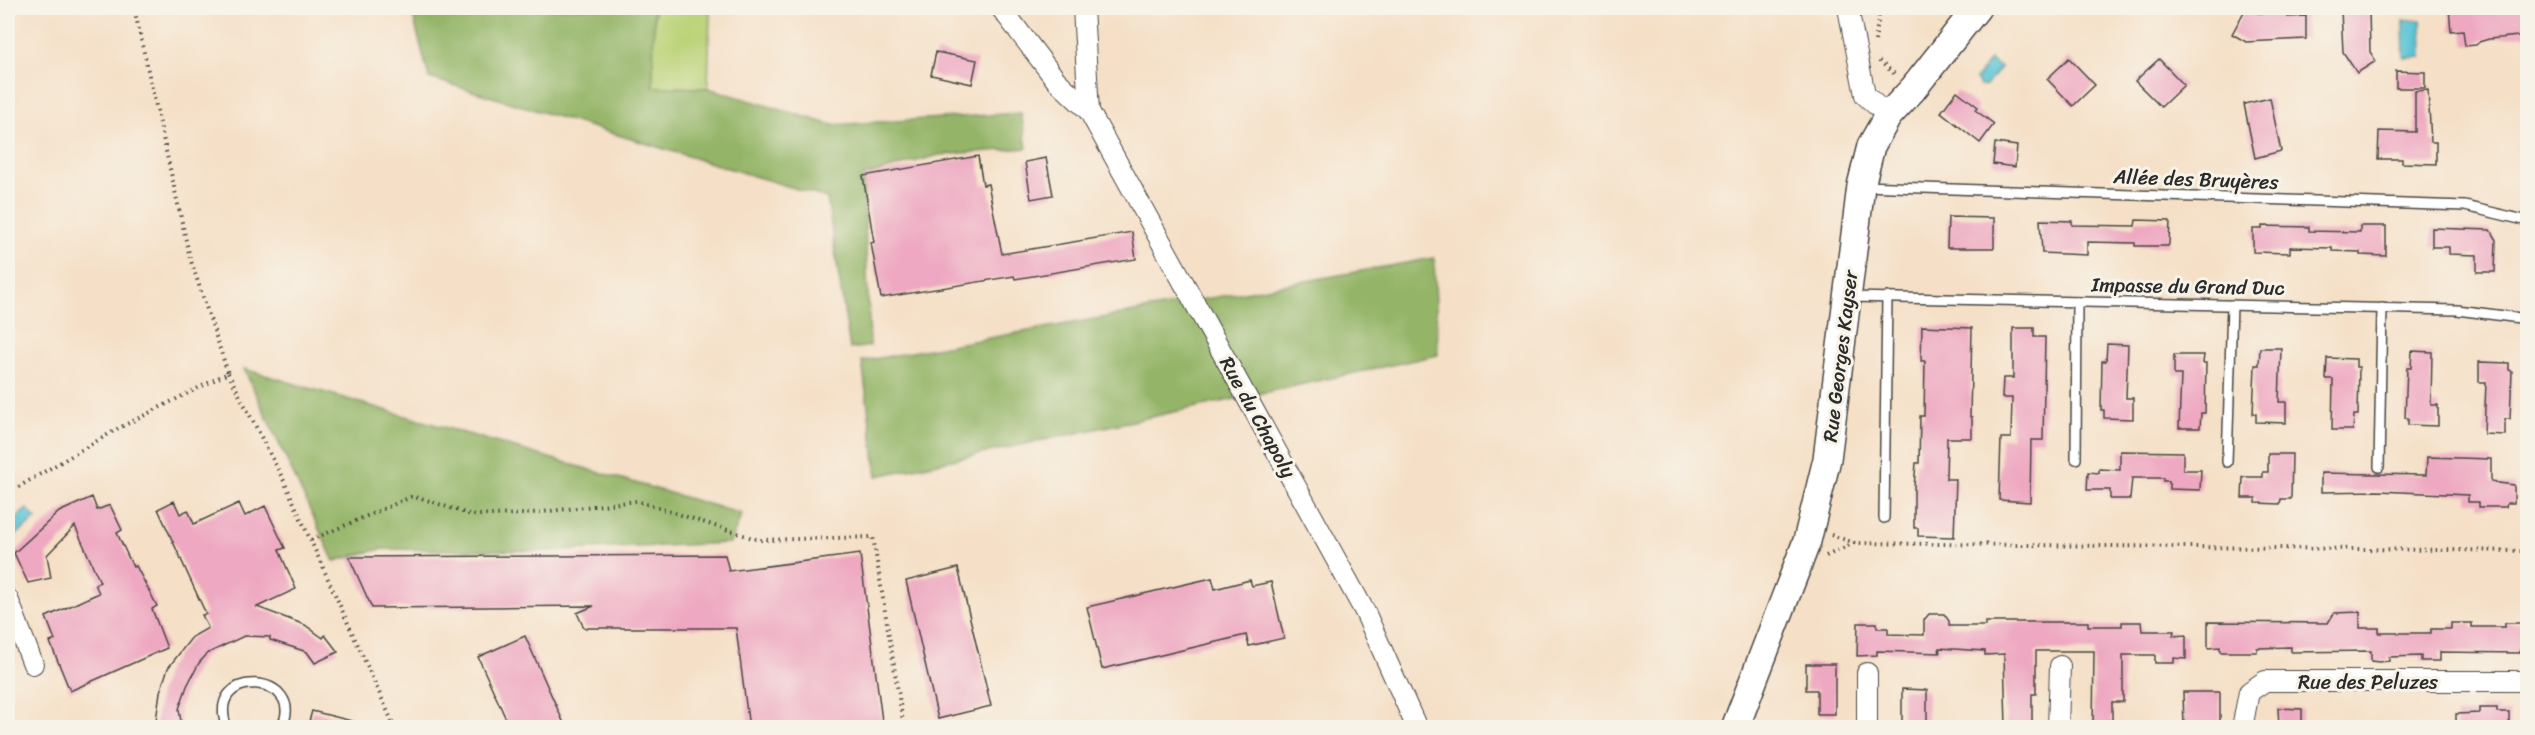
<svg xmlns="http://www.w3.org/2000/svg" width="2535" height="735" viewBox="0 0 2535 735" font-family="Sriracha,sans-serif">
  <style>
    .green { fill: #bbd378; stroke: #737f52; stroke-width: 1.5 }
    .forest { fill: #94b568; stroke: #60704a; stroke-width: 1.5 }
    .water { fill: #5ac4d5; stroke: #427880; stroke-width: 1.5 }
    .building { fill: #eea8c1 }
    .lines { fill: none; stroke-linecap: round; stroke-linejoin: round }
    .lane-casing { stroke: #494642; stroke-width: 12 }
    .street-casing { stroke: #494642; stroke-width: 22 }
    .secondary-casing { stroke: #494642; stroke-width: 30 }
    .path { stroke: #494642; stroke-width: 4; stroke-dasharray: 1.5 4.5; stroke-linecap: butt }
    .lane { stroke: #fff; stroke-width: 9 }
    .street { stroke: #fff; stroke-width: 20 }
    .secondary { stroke: #fff; stroke-width: 27 }
    .labels { text-anchor: middle; stroke-width: 6; stroke-linejoin: round; paint-order: stroke }
    .street-label { font-size: 20px; fill: #2b2b2b; stroke: #f7f3e8 }
  </style>
  <rect width="100%" height="100%" fill="#f7f3e8"/>
  <filter id="ink" filterUnits="userSpaceOnUse"><feTurbulence type="fractalNoise" baseFrequency=".0167" numOctaves="2"/><feDisplacementMap in="SourceGraphic" scale="12" xChannelSelector="R" yChannelSelector="G"/><feConvolveMatrix kernelMatrix="1 2 1 2 8 2 1 2 1" color-interpolation-filters="sRGB"/></filter>
  <filter id="wash" filterUnits="userSpaceOnUse"><feTurbulence type="fractalNoise" baseFrequency=".008" numOctaves="4" result="noise"/><feDisplacementMap in="SourceGraphic" scale="24" xChannelSelector="R" yChannelSelector="G"/><feGaussianBlur stdDeviation="1.35" result="paint"/><feColorMatrix in="noise" values="0 0 0 0 0 0 0 0 0 0 0 0 0 0 0 0 0 1.4 0 .05"/><feComposite in="paint" operator="in"/></filter>
  <g filter="url(#wash)">
    <rect width="100%" height="100%" fill="#f5e0c7"/>
    <path class="green" d="M654,8H710L708,88L652,87Z"/>
    <g class="forest">
      <path d="M411,8H654L653,87L708,88L832,125L1021,113L1027,148L939,155L863,176L870,346L850,349L827,198L429,78Z"/>
      <path d="M1434,258L1438,355L877,476L862,361Z"/>
      <path d="M244,369L742,514L730,543L541,551L381,549L334,561Z"/>
    </g>
    <g class="water">
      <path d="M2421,20L2422,57L2404,58L2403,21Z"/>
      <path d="M1990,60L2000,67L1986,86H1980L1976,79Z"/>
      <path d="M27,509L36,519L16,535L8,525Z"/>
    </g>
    <g id="blocks">
      <g class="building">
        <path d="M2246,8L2258,13L2287,12V17L2306,16V39L2246,42L2232,34Z"/>
        <path d="M2449,8H2528V35L2489,39L2479,42L2476,45L2465,46L2463,30L2451,31Z"/>
        <path d="M2369,9L2370,52L2376,61L2357,73L2343,52L2341,10Z"/>
        <path d="M936,52L977,60L972,84L931,75Z"/>
        <path d="M2069,58L2095,85L2073,106L2047,79Z"/>
        <path d="M2159,59L2184,85L2161,107L2135,81Z"/>
        <path d="M2396,71L2425,72V88H2396Z"/>
        <path d="M2428,90L2431,142H2436V164L2402,163V159H2378L2379,131L2415,132V91Z"/>
        <path d="M1957,91L1978,107L1975,110L1994,124L1980,143L1941,112Z"/>
        <path d="M2270,98L2281,151L2255,158L2244,104Z"/>
        <path d="M1995,143L2017,146L2015,167L1993,164Z"/>
        <path d="M978,156L983,185L988,184L1002,254L1132,232L1136,259L1015,279L1014,276L881,298L871,243L874,242L863,176Z"/>
        <path d="M1046,158L1053,195L1031,199L1025,162Z"/>
        <path d="M1948,217L1994,218V248H1947Z"/>
        <path d="M2040,220L2072,221V225L2135,226L2136,220L2170,221L2169,244L2168,246H2135V243L2087,242V255L2042,253Z"/>
        <path d="M2262,226L2309,227V231L2360,232V226H2386V256L2360,255V252L2332,251V248L2290,247V253L2253,252V229H2262Z"/>
        <path d="M2432,228L2490,230L2496,240L2495,272H2477V255L2449,254V247H2432Z"/>
        <path d="M1922,326L1972,328L1970,417H1972V438H1947L1946,479H1956L1954,537L1918,536V528H1914V487L1916,463H1919L1920,416H1924L1925,361H1921Z"/>
        <path d="M2013,328H2034V337H2045L2043,440H2031L2030,502L1999,500L2001,438H2011L2012,398H2002L2003,378H2013Z"/>
        <path d="M2107,344L2128,345L2126,398H2133V419L2104,418V410H2101L2102,361H2106Z"/>
        <path d="M2260,348H2281L2279,402H2286V423L2256,422V414H2253L2255,365H2259Z"/>
        <path d="M2412,351L2432,352L2431,405H2438V426L2408,425V418H2405L2407,368H2411Z"/>
        <path d="M2174,355H2204L2203,363H2206L2205,413H2201L2200,428H2179L2181,375H2174Z"/>
        <path d="M2327,358L2356,359V367H2359L2358,415H2354L2353,430H2332L2333,379H2326Z"/>
        <path d="M2479,362L2509,363V370L2512,371L2510,419H2505V435L2484,434L2486,382H2479Z"/>
        <path d="M2120,451L2183,452V470H2201L2200,490L2169,489V481H2163V478H2132L2130,499H2110V490H2087L2088,472L2099,473V469L2120,470Z"/>
        <path d="M2268,454H2292L2291,499H2281L2280,504L2256,503V498H2242L2243,477H2263V472H2268Z"/>
        <path d="M2427,457L2491,459V482L2514,485V503H2507L2506,507H2479V502H2468V495L2378,491L2321,492V473L2426,475Z"/>
        <path d="M92,497L97,510L110,505L122,530L117,533L133,567L136,566L157,606L152,609L167,648L70,691L50,642L55,640L46,617L99,593L95,584L100,582L75,526L47,555L51,578L28,583L14,553L59,512Z"/>
        <path d="M174,501L180,514L188,510L194,524L239,503L245,516L265,506L285,548L279,550L296,589L257,607L305,625L323,638L325,635L338,652L315,663L307,652L270,640V637L244,636L208,653L199,663L187,686L179,709L182,728H155L160,692L168,668L192,637L208,628L202,615L206,614L158,509Z"/>
        <path d="M860,554L883,728H749L736,628H584L577,613L594,606L372,608L349,557L725,555L729,571Z"/>
        <path d="M958,568L991,706L938,719L906,581Z"/>
        <path d="M1212,578L1215,589L1250,580L1252,586L1271,582L1284,638L1249,646L1246,635L1102,669L1087,607Z"/>
        <path d="M2360,612V628H2379V633H2431V629H2451V623H2472V627H2505V623H2528V649H2520V653L2440,652V661H2421V656L2389,657V661L2379,662L2371,661V651L2291,652V647L2257,648V652H2220V647L2208,648V622L2328,623L2334,613Z"/>
        <path d="M1929,614H1944L1949,621V626H1985V622H2088V626H2122V622H2141L2142,631H2174L2173,636L2186,635V659L2174,658V663H2155V655H2123V702H2112V728H2093L2094,651H2036V694H2032V728H2006L2004,654L1985,655V651L1939,648L1940,653L1877,651V655L1857,656L1858,623H1877V628H1888V634L1924,635V620Z"/>
        <path d="M525,636L566,728H510L478,657Z"/>
        <path d="M1806,664H1835V714H1817V690H1806Z"/>
        <path d="M1902,689L1927,690V728H1902Z"/>
        <path d="M2183,692H2220V728H2184Z"/>
        <path d="M2278,708L2302,709V728H2279Z"/>
        <path d="M2479,708H2497V712H2509V728H2456V714L2479,713Z"/>
        <path d="M312,711L356,722L355,728H307Z"/>
      </g>
    </g>
  </g>
  <g filter="url(#ink)">
    <use href="#blocks" fill-opacity="0" stroke="#494642" stroke-width="1.5"/>
    <g class="lines">
      <defs>
        <g id="lane">
          <path d="M1863,186L2465,206L2528,221"/>
          <path d="M1850,297L2457,310L2528,319"/>
          <path d="M2076,459L2077,302"/>
          <path d="M2227,462L2232,305"/>
          <path d="M2379,467L2382,308"/>
          <path d="M1884,518L1887,297"/>
          <path d="M227,728C203,664 310,674 281,728"/>
        </g>
        <g id="street">
          <path d="M1001,8L1056,80L1089,111L1365,612L1417,728"/>
          <path d="M1083,8L1089,111"/>
          <path d="M1848,8L1865,95L1888,116"/>
          <path d="M8,599L33,664"/>
          <path d="M1867,673V728"/>
          <path d="M2058,728L2060,666"/>
          <path d="M2242,728L2249,692L2265,681H2528"/>
        </g>
        <path id="secondary" d="M1735,728L1807,541L1827,459L1861,186L1871,146L1888,116L1913,89L1977,8"/>
      </defs>
      <use href="#lane" class="lane-casing"/>
      <use href="#street" class="street-casing"/>
      <use href="#secondary" class="secondary-casing"/>
      <g class="path">
        <path d="M1875,41L1880,8"/>
        <path d="M1879,61L1896,75"/>
        <path d="M228,373L284,481L395,728"/>
        <path d="M8,493L119,428L228,373L190,258L134,8"/>
        <path d="M1831,535L1855,543L2528,551"/>
        <path d="M311,540L411,497L421,498L471,515H490L524,514L637,501L759,540L873,537L904,728"/>
        <path d="M1826,556L1854,543"/>
      </g>
      <use href="#lane" class="lane"/>
      <use href="#street" class="street"/>
      <use href="#secondary" class="secondary"/>
    </g>
  </g>
  <g class="labels">
    <g class="street-label">
      <text transform="translate(2196 179) rotate(2)" y="7">Allée des Bruyères</text>
      <text transform="translate(2188 286) rotate(1)" y="7">Impasse du Grand Duc</text>
      <text transform="translate(1840 356) rotate(-83)" y="7">Rue Georges Kayser</text>
      <text transform="translate(1258 417) rotate(61)" y="7">Rue du Chapoly</text>
      <text x="2368" y="689">Rue des Peluzes</text>
    </g>
  </g>
  <rect width="2535" height="735" fill="none" stroke="#f7f3e8" stroke-width="30"/>
</svg>
